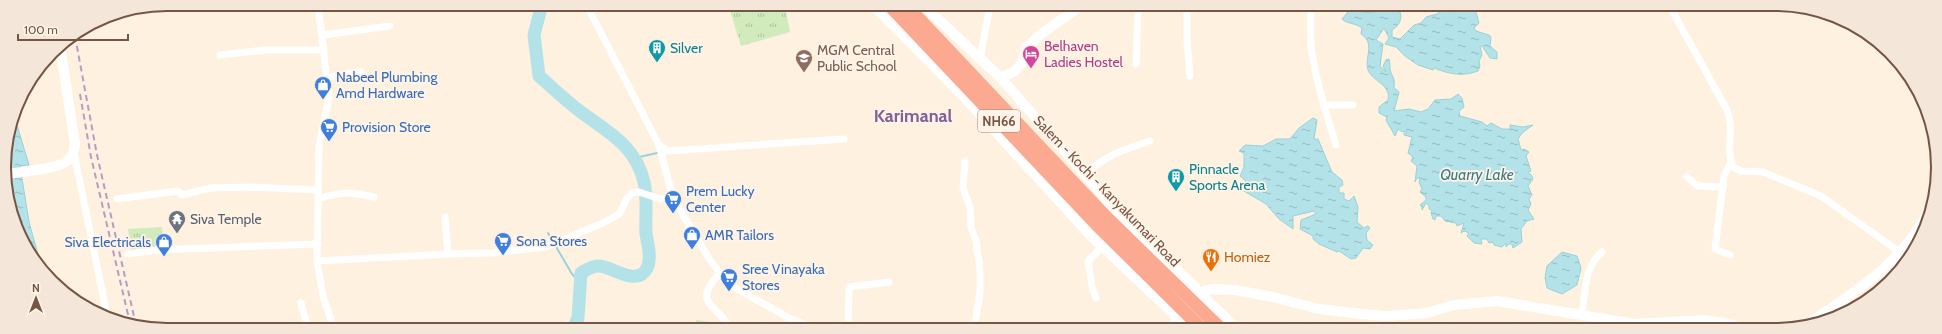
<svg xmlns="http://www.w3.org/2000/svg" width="1942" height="334" viewBox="0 0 1942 334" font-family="Cabin,sans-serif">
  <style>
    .park { fill: url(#park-tufts) }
    .water { fill: url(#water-ripples); stroke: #98d3da }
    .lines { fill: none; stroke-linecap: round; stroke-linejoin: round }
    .stream { stroke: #98d3da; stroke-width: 2 }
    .river { stroke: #b3e2e8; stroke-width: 13 }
    .street { stroke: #fff; stroke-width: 7 }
    .secondary { stroke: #fff; stroke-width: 10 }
    .highway { stroke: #fca991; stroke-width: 13 }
    .rail { stroke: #b29ec7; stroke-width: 2; stroke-dasharray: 6 4; stroke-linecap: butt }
    .labels { text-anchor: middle; stroke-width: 3.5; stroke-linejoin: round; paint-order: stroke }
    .shield { fill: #fff4e7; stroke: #9e8576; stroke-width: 1 }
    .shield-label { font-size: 13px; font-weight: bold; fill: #755545 }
    .hotel-label { font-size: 14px; fill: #b23c85; stroke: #fff4e7; text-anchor: start }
    .culture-label { font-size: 14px; fill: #0d838f; stroke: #fff4e7; text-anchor: start }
    .education-label { font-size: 14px; fill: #785e54; stroke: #fff4e7; text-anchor: start }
    .shop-label { font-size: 14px; fill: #366cbe; stroke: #fff4e7; text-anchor: start }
    .street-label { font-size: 14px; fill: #755545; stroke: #fff4e7 }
    .worship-label { font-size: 14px; fill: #5b616d; stroke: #fff4e7; text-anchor: start }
    .food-label { font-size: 14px; fill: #c56008; stroke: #fff4e7; text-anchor: start }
    .water-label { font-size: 15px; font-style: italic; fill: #3b7a83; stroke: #fff4e7 }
    .district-label { font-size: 18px; font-weight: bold; fill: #846099; stroke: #fff4e7 }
    .rim { fill: none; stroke: #755545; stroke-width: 2 }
  </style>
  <defs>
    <pattern id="park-tufts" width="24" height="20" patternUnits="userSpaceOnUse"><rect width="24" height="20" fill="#d2ebbd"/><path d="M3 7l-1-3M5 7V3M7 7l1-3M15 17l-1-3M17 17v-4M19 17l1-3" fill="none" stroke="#afc19b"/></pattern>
    <pattern id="water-ripples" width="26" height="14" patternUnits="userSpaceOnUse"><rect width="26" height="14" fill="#b3e2e8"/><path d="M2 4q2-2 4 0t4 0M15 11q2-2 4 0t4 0" fill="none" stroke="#96babe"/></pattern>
  </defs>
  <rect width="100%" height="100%" fill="#fef1df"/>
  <g class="park">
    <path d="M728,4L811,5L813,10L786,12L790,32L741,46Z"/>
    <path d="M162,227L164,246L131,250L128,229Z"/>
    <path d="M696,320L716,323L723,329H696Z"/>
  </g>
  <g class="water">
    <path d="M1371,5C1377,5 1386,3 1391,5C1405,9 1403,24 1392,30V37L1400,39L1414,25L1421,23L1426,17L1437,14L1447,5H1474L1479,23L1474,28L1476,31L1489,35L1491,37L1490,46L1497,52V59L1490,58L1482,46H1480L1482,55L1479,61L1480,66L1478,71C1463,77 1449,74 1434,68L1433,70L1418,65L1405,56L1396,47L1385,44L1389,38L1384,28L1376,40L1383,44L1380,66L1386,72L1383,66L1386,60L1389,59C1390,63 1390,66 1390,69C1392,79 1395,75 1394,88L1399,92L1394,111L1409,109L1421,112L1428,109L1435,100L1451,99L1458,94L1462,98L1464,107L1459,111L1460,116L1482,122L1487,126L1491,123L1502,129H1510V125L1523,127L1533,125L1522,133L1518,139L1521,150L1524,149L1529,152L1526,156L1531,171L1528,172L1532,176L1533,179L1528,186L1532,195L1529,199L1531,204L1528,210L1534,219L1527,221L1521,229L1522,242L1513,248L1512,244H1509L1506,247V243L1502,247L1494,245L1493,242L1489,243L1487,239H1481L1482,244L1474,243L1467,236L1469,233L1464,231L1461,233L1464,223L1457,226L1456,223L1445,221L1441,216H1436L1435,220L1433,219L1431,213L1432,210L1429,209V206L1426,203L1422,210V207L1420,205L1426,200V197L1420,192L1422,189L1419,182L1420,178H1417L1415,182L1417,166L1411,161L1413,157L1408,153L1412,137L1404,135V133H1407L1406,131L1402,132L1398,129L1395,136L1386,120L1387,117L1379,113V107L1388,100C1391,84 1373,82 1368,70C1364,57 1376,44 1361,34L1362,28C1356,23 1347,24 1342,19L1348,12L1354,10L1370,13Z"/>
    <path d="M14,115L29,165L20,166L29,222L43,272L13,220L4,157Z"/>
    <path d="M1313,118L1317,120L1314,139H1318L1332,172L1342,180L1343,185L1339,187V193H1344V199L1349,201L1354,196L1358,207L1357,222L1364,228L1368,226L1370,228L1366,233L1367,240L1373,245L1370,249L1363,248L1356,258L1351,259L1339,251L1337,252L1319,244L1313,239V236L1300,229L1301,220L1316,214L1314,211L1293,216V229L1279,219L1266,204L1244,191L1246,181L1240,176L1244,167V153L1239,151L1245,145L1263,146L1276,139H1290L1299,128Z"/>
    <path d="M1562,252L1577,256L1581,268L1577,285L1562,294L1547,288L1545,278L1547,266Z"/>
  </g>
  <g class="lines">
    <g class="stream">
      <path d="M635,158L657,153"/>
      <path d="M548,233L572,274L582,284"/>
    </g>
    <path class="river" d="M542,4L534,35L539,76C553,88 566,101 581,112C609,133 635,145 644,182C648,199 645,217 646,234C648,245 654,266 642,274C630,282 611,266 598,266C592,266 586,270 581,273L578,318L573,329"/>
    <g class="street">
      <path d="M318,4L329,98L319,146L317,261L323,296L334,329"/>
      <path d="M586,4L659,145L673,198L711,262L732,286L789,318L816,329"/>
      <path d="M1187,5V41L1190,76"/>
      <path d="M1311,5C1311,18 1310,32 1311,45C1315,80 1326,112 1336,145"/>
      <path d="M1622,5L1635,9L1651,5"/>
      <path d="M1669,5L1727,110C1735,130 1725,149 1733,167L1741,171L1763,172L1821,196L1901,253"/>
      <path d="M323,35L390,26"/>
      <path d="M220,55L264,50H324"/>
      <path d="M980,59L990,5"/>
      <path d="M1136,64L1138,5"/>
      <path d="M327,77L361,72"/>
      <path d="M1323,105H1353"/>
      <path d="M659,145L668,151L844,139"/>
      <path d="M74,153L107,315"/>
      <path d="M965,161L963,188L970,207L971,228L976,241L980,269V292L974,329"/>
      <path d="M1085,174C1107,155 1122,150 1150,141"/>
      <path d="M1687,177L1698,186L1723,187"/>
      <path d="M117,199L178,191L182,195L210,188L250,187L318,190"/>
      <path d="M318,199C342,191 350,192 374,197"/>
      <path d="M445,217L448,254"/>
      <path d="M128,254L156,250L318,244"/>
      <path d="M1730,255L1715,249L1724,176L1731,162"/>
      <path d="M317,261L448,254L493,253L545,247L603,223L614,217L620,213L627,198L632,193L639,192L660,199L673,198"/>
      <path d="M720,273C691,304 715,302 731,329"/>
      <path d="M1096,298L1092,287L1088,261L1103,246"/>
      <path d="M301,303L308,329"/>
      <path d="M1582,315C1585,293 1584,267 1602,252"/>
      <path d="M848,329L849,287L889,282"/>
      <path d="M1172,329L1176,316"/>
    </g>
    <g class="secondary">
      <path d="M873,5L964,97L1090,235L1176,316L1179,306L1189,297L1200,292L1212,289L1235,290L1273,297L1319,309L1362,314L1387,316L1427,313L1454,305L1497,301L1635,324L1704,320L1730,324L1745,330"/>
      <path d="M923,5L1001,78L1113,207L1237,329"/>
      <path d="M1001,78L1015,71L1022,63L1026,48L1041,34L1082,5"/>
      <path d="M7,174C20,172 58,169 67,161C73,157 74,150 75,144L60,46"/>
      <path d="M1176,316L1189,329"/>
      <path d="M1806,325C1855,292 1904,262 1930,208"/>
    </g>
    <g class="highway">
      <path d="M889,5L1099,227L1202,329"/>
      <path d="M906,5L1106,217L1221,329"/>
    </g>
    <g class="rail">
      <path d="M75,36L97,155L136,325"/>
      <path d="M80,94L91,157L130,323"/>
    </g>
  </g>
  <defs>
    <symbol id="building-pin" viewBox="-11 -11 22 30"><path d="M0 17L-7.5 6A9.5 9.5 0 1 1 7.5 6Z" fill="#0f9aa8" stroke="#fff4e7"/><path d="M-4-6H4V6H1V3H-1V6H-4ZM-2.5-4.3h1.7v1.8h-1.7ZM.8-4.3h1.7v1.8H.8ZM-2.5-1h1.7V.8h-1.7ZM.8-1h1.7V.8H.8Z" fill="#fff"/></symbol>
    <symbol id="hotel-pin" viewBox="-11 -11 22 30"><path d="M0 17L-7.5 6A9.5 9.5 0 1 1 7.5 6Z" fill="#d1479c" stroke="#fff4e7"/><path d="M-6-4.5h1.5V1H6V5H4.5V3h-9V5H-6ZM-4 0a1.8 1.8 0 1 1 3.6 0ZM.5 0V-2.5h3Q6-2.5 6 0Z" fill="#fff"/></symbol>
    <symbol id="school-pin" viewBox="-11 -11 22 30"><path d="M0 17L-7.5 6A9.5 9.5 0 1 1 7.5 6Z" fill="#8d6e63" stroke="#fff4e7"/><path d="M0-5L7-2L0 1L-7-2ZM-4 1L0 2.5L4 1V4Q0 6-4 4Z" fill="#fff"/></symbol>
    <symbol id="shop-pin" viewBox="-11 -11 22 30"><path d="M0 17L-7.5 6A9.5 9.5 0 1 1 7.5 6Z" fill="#3f7fe0" stroke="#fff4e7"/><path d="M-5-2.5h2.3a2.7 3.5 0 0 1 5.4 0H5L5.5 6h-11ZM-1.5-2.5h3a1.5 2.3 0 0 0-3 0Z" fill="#fff"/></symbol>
    <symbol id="supermarket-pin" viewBox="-11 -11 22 30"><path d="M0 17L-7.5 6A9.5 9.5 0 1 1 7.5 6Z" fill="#3f7fe0" stroke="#fff4e7"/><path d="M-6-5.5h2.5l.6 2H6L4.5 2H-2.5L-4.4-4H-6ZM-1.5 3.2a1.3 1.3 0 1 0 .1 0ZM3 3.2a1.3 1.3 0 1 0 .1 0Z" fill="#fff"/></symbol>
    <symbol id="temple-pin" viewBox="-11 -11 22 30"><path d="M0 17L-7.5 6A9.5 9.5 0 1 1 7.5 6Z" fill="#6b7280" stroke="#fff4e7"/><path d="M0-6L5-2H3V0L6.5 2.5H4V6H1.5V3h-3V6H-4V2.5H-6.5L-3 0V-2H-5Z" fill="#fff"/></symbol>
    <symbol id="restaurant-pin" viewBox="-11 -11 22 30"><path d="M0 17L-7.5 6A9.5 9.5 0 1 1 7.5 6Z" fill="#e8710a" stroke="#fff4e7"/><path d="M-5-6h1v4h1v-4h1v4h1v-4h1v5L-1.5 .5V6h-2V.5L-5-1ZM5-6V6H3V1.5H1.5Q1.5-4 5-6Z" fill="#fff"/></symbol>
  </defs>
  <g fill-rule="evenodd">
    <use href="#building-pin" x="647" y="38" width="20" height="27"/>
    <use href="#hotel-pin" x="1021" y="44" width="20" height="27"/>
    <use href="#school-pin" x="794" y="48" width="20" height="27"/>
    <use href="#shop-pin" x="313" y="75" width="20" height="27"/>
    <use href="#supermarket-pin" x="319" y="117" width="20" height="27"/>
    <use href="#building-pin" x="1166" y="167" width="20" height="27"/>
    <use href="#supermarket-pin" x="663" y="189" width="20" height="27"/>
    <use href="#temple-pin" x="167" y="209" width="20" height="27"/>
    <use href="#shop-pin" x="682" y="225" width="20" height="27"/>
    <use href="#supermarket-pin" x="493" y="231" width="20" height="27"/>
    <use href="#shop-pin" x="154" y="232" width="20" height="27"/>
    <use href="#restaurant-pin" x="1201" y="247" width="20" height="27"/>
    <use href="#supermarket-pin" x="719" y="267" width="20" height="27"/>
  </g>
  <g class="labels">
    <rect class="shield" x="978" y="110" width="42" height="22" rx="3"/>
    <g class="shield-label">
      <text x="999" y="126">NH66</text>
    </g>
    <g class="hotel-label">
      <text x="1044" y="51">Belhaven<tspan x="1044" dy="16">Ladies Hostel</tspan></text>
    </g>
    <g class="culture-label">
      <text x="670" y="53">Silver</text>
      <text x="1189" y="174">Pinnacle<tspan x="1189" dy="16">Sports Arena</tspan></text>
    </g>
    <g class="education-label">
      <text x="817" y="55">MGM Central<tspan x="817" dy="16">Public School</tspan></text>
    </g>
    <g class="shop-label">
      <text x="336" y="82">Nabeel Plumbing<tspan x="336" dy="16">Amd Hardware</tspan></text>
      <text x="342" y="132">Provision Store</text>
      <text x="686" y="196">Prem Lucky<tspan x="686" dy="16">Center</tspan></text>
      <text x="705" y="240">AMR Tailors</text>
      <text x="516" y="246">Sona Stores</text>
      <text x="151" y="247" text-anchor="end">Siva Electricals</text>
      <text x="742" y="274">Sree Vinayaka<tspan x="742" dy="16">Stores</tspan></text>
    </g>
    <g class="street-label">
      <text transform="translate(1107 191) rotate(46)" y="5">Salem - Kochi - Kanyakumari Road</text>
    </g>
    <g class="worship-label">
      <text x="190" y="224">Siva Temple</text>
    </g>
    <g class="food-label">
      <text x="1224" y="262">Homiez</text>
    </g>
    <g class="water-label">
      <text x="1477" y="180">Quarry Lake</text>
    </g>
    <g class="district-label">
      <text x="913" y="122">Karimanal</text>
    </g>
  </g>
  <path d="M0 0H1942V334H0ZM167 11H1775A156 156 0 0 1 1931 167V167A156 156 0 0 1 1775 323H167A156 156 0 0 1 11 167V167A156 156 0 0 1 167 11Z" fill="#f4e7da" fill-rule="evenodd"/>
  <path class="rim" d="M167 11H1775A156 156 0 0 1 1931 167V167A156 156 0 0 1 1775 323H167A156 156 0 0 1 11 167V167A156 156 0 0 1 167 11Z"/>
  <g transform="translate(36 298)" stroke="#fff4e7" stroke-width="3" paint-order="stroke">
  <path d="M0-3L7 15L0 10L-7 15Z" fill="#755545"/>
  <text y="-6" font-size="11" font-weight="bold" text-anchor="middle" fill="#755545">N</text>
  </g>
  <path d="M18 34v6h110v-6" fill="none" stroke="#755545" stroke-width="2"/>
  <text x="24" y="34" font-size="12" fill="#755545" stroke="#fff4e7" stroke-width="3" paint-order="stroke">100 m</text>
</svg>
